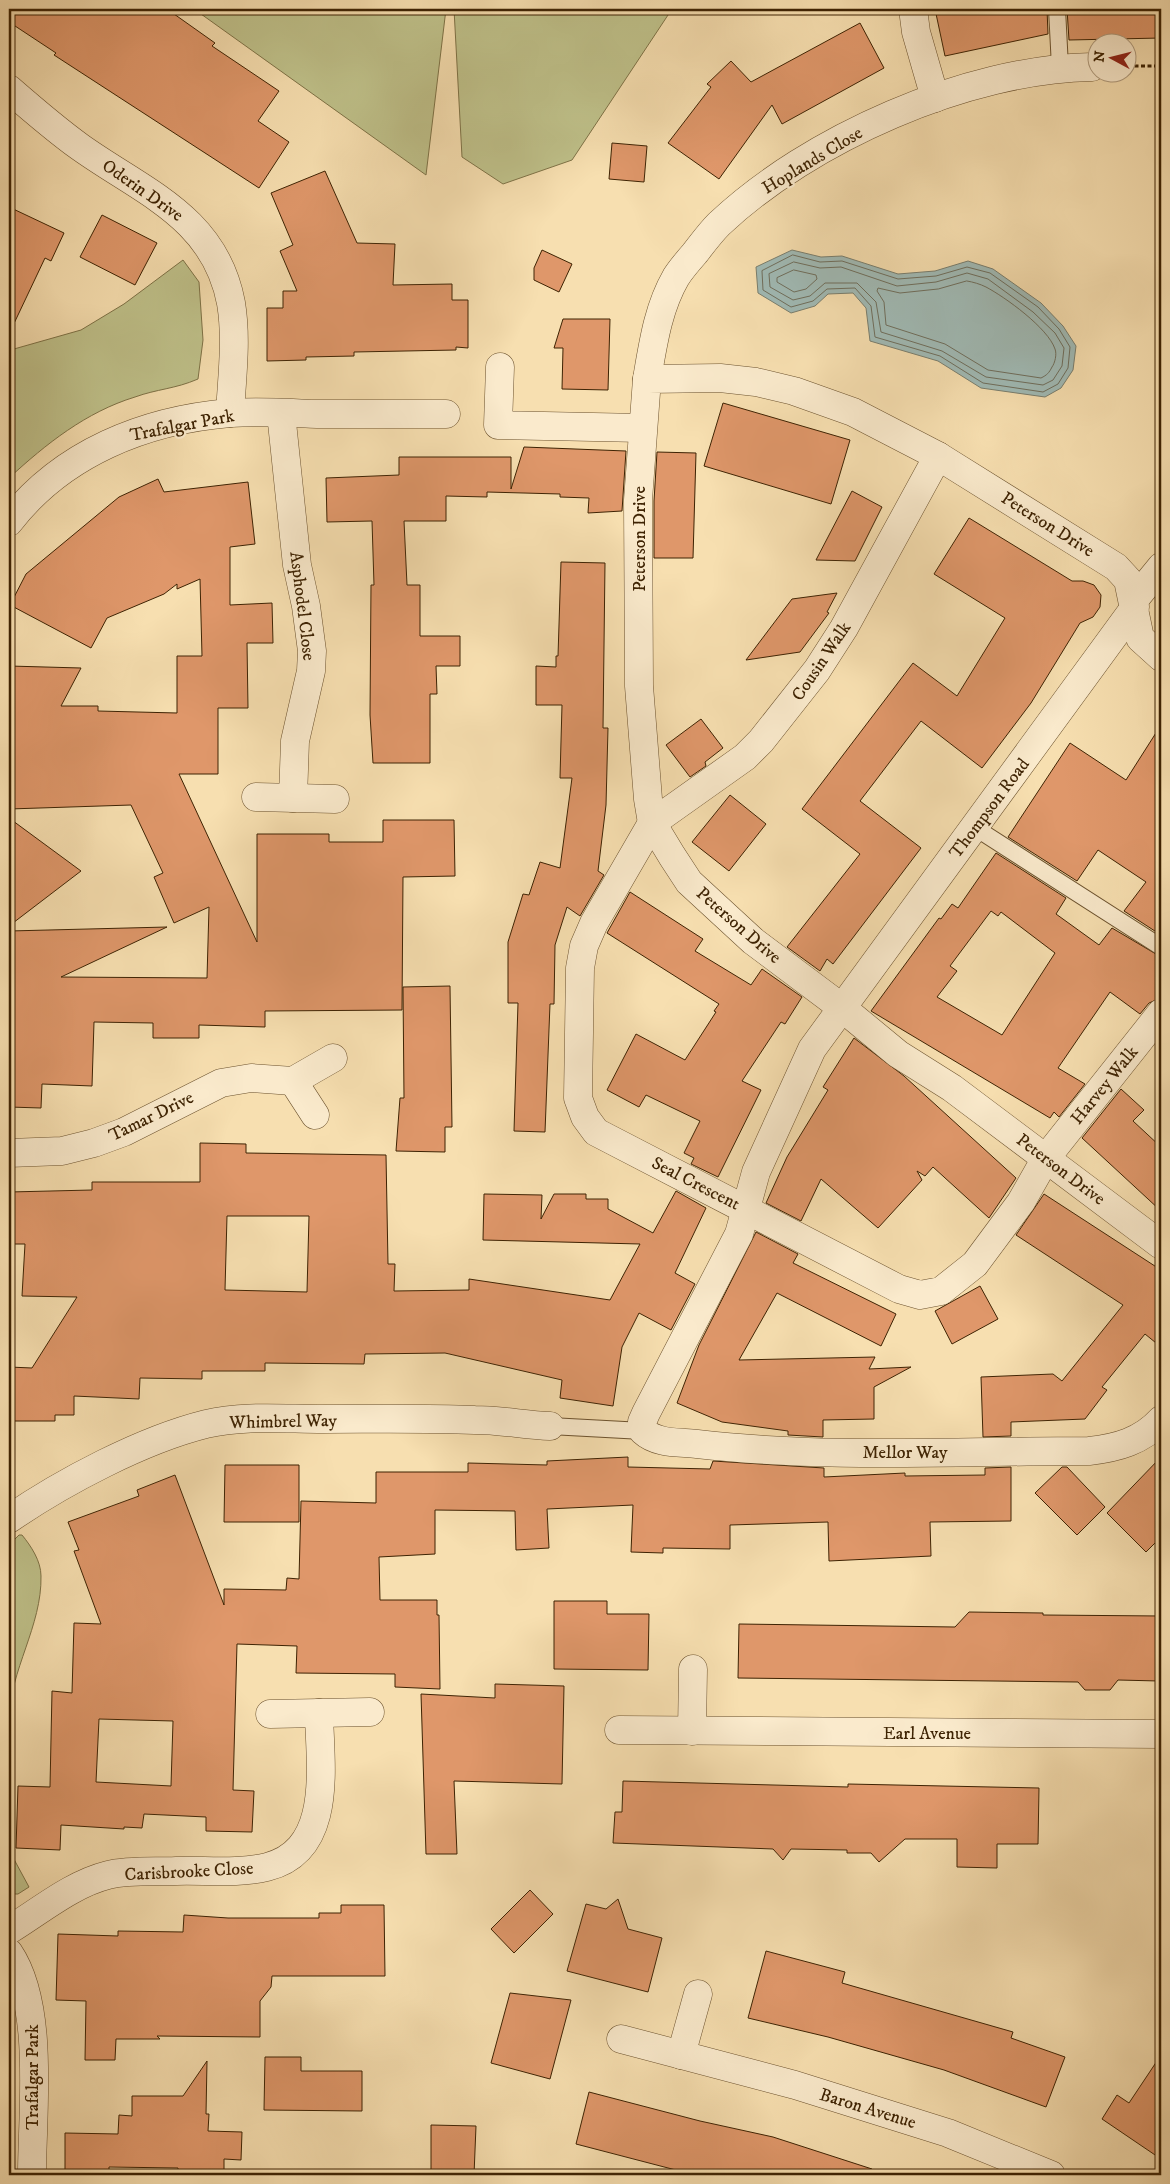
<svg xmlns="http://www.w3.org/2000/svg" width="1170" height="2184" viewBox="0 0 1170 2184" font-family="'IM FELL DW Pica',serif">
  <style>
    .green { fill: #bfc18a; stroke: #7e7246 }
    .water { fill: #a0bab5; stroke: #797e6e }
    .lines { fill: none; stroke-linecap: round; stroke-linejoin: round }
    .shore { stroke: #6f6e5c; stroke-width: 1 }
    .building { fill: #df976a; stroke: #3e2303; fill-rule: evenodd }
    .lane-casing { stroke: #6c522e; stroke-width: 18 }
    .street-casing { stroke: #6c522e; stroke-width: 29 }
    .path { stroke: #3e2303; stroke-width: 3; stroke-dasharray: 4 2.5; stroke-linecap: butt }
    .lane { stroke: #faeacc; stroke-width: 16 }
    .street { stroke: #faeacc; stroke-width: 28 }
    .labels { text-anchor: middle; stroke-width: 4.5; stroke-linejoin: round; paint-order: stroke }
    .street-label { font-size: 18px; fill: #3e2303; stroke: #faeacc }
  </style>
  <rect width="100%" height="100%" fill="#f7dfb0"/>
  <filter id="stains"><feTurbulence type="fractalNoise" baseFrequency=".004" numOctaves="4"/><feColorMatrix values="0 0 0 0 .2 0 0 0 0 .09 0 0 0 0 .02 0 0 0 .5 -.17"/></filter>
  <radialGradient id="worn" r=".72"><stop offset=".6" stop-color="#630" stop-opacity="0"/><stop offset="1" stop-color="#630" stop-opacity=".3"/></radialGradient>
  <g class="green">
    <path d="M194,9H446L426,175Z"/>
    <path d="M454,9H672L572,160L503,184L462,157Z"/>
    <path d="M183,260L199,282L203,340L198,379C175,389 157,389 135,397C86,412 46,444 9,478V353L14,349L81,330L124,304Z"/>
    <path d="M19,1535H22C31,1546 41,1561 41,1576C42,1626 10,1670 9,1719V1545Z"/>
    <path d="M9,1850L29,1887L18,1894H9Z"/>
  </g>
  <path class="water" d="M792,250L821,257L842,256L898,274L935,271L968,261L993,269L1041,303L1063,326L1076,346L1073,370L1061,388L1045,397L981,388L938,361L870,341L866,308L853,293L828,294L815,306L791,313L758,293L756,267Z"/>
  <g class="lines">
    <g class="shore">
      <path d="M793,255L820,262L842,261L898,279L936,276L967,267L990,273L1038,307L1059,329L1070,347L1068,368L1058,384L1043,392L983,383L940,356L875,337L871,306L855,288L827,289L813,301L791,307L763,290L762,271Z"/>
      <path d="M794,262L820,268L841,267L897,286L936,282L967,273L988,279L1033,312L1055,333L1064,348L1062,366L1053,380L1043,385L986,377L942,351L881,332L876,302L857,283H825L810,296L793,300L770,287L769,274Z"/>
      <path d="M794,270L816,275L817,279L806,289L794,292L777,282V278Z"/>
      <path d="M967,281C973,282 980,284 986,287C1005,297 1048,328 1055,349C1057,354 1055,363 1052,367C1049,373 1047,375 1041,378L988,370L945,344L886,325L884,302L877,291L878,288L900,293L938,289Z"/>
    </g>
  </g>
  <g class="building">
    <path d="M9,9H167L215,43L212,46L279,91L258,121L289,142L259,188L54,55L56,53L9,22Z"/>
    <path d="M935,9H1047L1048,34L945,56Z"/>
    <path d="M1067,9H1161V38L1069,40Z"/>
    <path d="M860,23L884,68L782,124L772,105L719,179L668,143L711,87L707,84L731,61L751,82Z"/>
    <path d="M612,143L647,146L644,182L609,179Z"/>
    <path d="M325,171L357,243L395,244L393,285L452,284V300H468V348L456,347V350L354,352V356L306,357V360L267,361V308H283V291H297L280,251L293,245L271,193Z"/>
    <path d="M9,207L64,233L51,261L45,258L9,334Z"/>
    <path d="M102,215L157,243L135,285L80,257Z"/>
    <path d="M542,250L572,264L559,292L534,280V268Z"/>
    <path d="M563,319H610L608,390L562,389L563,348H554Z"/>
    <path d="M723,403L850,440L831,504L704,466Z"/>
    <path d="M524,447L626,451L622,511L588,513L589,498L560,497V494L487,492V497L446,496V521H404L407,585H420V636H460V666H436L437,694H430V763H373L370,715L371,585H374L372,521L327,522L326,478L399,475V457H511V489Z"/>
    <path d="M657,452L696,453L693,558H654V501Z"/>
    <path d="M158,479L164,492L248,482L255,544L230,547V605L272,603L273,643H247L248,708H218V774H179L257,942V834H329V842H383V820H454L455,876L403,877L402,1010L265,1011V1027L199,1025V1038H153V1023L94,1022L92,1086L42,1084L41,1108L9,1107V931L167,927L61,977L207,978L209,907L174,923L154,877L163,873L131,805L9,809V666L81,668L61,706H98V711L177,713V656H202L200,579L177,589V584L164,594L107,618L91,648L10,605L26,574L119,497Z"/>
    <path d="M852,491L882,507L855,561L816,560Z"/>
    <path d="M969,518L1072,581H1083L1094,585L1101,595L1100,607L1093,617L1080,623L1031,703L982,768L921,721L860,801L921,848L833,964L827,959L820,971L787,947L860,854L802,809L913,663L957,696L1005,618L934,574Z"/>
    <path d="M561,562L605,563L603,728H608L606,805L598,871L604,875L580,916L567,907L555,945L554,1004H550L545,1132L514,1131L518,1003H508V942L523,894L529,895L540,862L560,868L572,778H560L562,705H536V666L556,667V656H558Z"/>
    <path d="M837,593L827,612L829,613L800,652L746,660L792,599Z"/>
    <path d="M701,719L723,748L705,762L706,766L690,777L666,745Z"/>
    <path d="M1161,725V935L1124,911L1146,882L1098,850L1077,881L1008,837L1070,743L1126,780Z"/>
    <path d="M730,795L766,824L729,871L692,842Z"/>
    <path d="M9,818L81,871L9,926Z"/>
    <path d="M996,853L1066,898L1056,914L1099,945L1112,928L1161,957V998L1149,1003L1140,1014L1110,992L1058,1068L1085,1084L1059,1117L1054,1112L1050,1118L871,1011L939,918L941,919L952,904L958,908ZM991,911L998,916L1001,912L1055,953L1002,1035L937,997L957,971L950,966Z"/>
    <path d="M630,892L703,939L695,951L751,985L762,969L802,997L785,1024L781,1022L742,1081L761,1090L718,1177L691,1164L694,1158L684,1153L700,1121L646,1095L639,1107L607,1090L636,1034L685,1060L716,1012L714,1011L719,1004L607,933Z"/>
    <path d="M450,986L452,1127H445V1152L396,1151L400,1098H404L403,987Z"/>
    <path d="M854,1038L904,1076L1016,1178L989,1218L933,1167L925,1176L917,1171L922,1180L878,1228L821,1179L801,1221L766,1203L787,1157L828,1090L823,1087Z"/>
    <path d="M1121,1089L1144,1110L1133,1121L1161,1147V1211L1082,1138Z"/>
    <path d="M200,1143L246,1144V1153L386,1155L388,1264H395L394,1291L469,1290V1279L610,1300L640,1244L483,1240L484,1194L542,1195L541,1219L554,1194H586V1199H608V1209L653,1233L676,1191L706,1208L675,1273L695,1284L671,1330L639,1313L622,1347L613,1406L560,1398L562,1380L445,1353L365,1354L364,1364L265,1363V1371H202V1379L140,1378L139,1399L74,1396V1415H55V1421H9V1367L32,1368L77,1297L22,1296L25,1244H9V1192L92,1190V1182H200ZM227,1216H309L307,1292L225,1290Z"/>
    <path d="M1044,1194L1161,1270V1347L1145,1334L1102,1387L1107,1390L1085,1419L1011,1422V1436L983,1437L981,1377L1053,1374L1062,1381L1123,1305L1016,1235Z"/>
    <path d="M756,1232L798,1254L793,1263L896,1314L881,1346L777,1293L739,1360L875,1357L869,1369L911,1367L874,1387V1419L823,1420V1437L788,1435V1431L722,1422L677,1403L699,1345Z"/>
    <path d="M980,1286L998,1319L952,1344L935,1311Z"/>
    <path d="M628,1457V1467L710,1469L713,1461L824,1468V1477L905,1473V1476L985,1475V1468L1011,1467V1521L930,1522L931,1556L829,1561L828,1522L730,1525V1549L663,1548V1553L631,1552L633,1505L547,1509L549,1548L516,1550L515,1511L435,1510V1554L379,1557L380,1600H437V1615H439L440,1689L395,1687V1674L296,1673L297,1646L237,1644L233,1790L254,1791L252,1832L206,1831V1817L144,1814L142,1828L124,1827V1829L61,1825L60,1850L16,1848L18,1786L50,1787L52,1691L72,1693L74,1623L101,1624L74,1551L79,1550L68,1522L139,1496L137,1490L175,1475L224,1605V1589L286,1590L287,1578L299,1579L301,1501L376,1503V1472H468V1463L547,1465V1461ZM99,1719L173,1721L171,1786L96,1782Z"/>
    <path d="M1161,1457V1537L1146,1552L1107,1513Z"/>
    <path d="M225,1465H299V1522H224Z"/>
    <path d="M1062,1467H1067L1105,1507L1077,1535L1035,1493Z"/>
    <path d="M554,1601H607V1614H649L648,1670L554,1669Z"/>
    <path d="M969,1612L1043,1613V1615L1161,1616L1159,1681L1118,1680L1110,1690H1085L1078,1682L738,1678L739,1624L955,1627Z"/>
    <path d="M495,1684L564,1686L562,1784L454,1781L457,1854H426L421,1694L495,1698Z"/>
    <path d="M623,1781L848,1787V1784L1039,1788L1038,1844H997V1868L957,1867V1839H905L879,1862L871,1853H847V1850L791,1849L783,1860L773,1849L613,1843L615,1812H622Z"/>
    <path d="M530,1890L553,1914L514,1953L491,1929Z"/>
    <path d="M618,1899L628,1929L662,1938L648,1992L567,1971L586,1904L606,1909Z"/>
    <path d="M341,1905H384L385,1976H272L271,1987L260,2001V2037L157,2036L160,2039H116L115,2060H85L86,2001L56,2000L58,1934L118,1936V1931L183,1932L184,1915L228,1918H319V1913H341Z"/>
    <path d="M766,1951L845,1972L842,1983L1013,2032L1011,2038L1065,2057L1046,2107L944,2070L828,2037L748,2018Z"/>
    <path d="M510,1993L571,2000L550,2079L491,2063Z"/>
    <path d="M1161,2055V2159L1102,2119L1117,2095L1129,2103Z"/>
    <path d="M265,2057H301V2071H362V2111L264,2110Z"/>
    <path d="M207,2061L206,2114H209L208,2131L242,2132L241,2160L224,2159V2175L178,2174V2168L109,2167V2175H65V2133L118,2134L119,2115L132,2116V2096H183Z"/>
    <path d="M589,2092L700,2121L773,2137L872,2169V2175H695L576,2144Z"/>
    <path d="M431,2125L476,2126L474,2175H431Z"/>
  </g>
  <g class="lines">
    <defs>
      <g id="lane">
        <path d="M1057,9L1060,67"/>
        <path d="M974,827L1161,947"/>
        <path d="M550,1426L643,1431"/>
      </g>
      <g id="street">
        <path d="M913,9L916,32L935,98"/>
        <path d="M9,89C32,109 55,129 80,147C143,192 215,217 231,303C237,339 232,377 230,413"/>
        <path d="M500,367L498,425L642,428"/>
        <path d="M647,379C653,344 658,308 676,277C681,269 688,261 695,253C702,244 710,233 719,224C809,139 967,69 1092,67"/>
        <path d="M281,413L297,565L306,606L312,651L311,671L295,741L293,798"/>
        <path d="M938,456L844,628L817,670L761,741L745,757L652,823L594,923L584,946L580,968L578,1098L585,1117L596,1132L899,1289L920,1295L941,1291L975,1264L1021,1202L1046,1158L1161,1013"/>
        <path d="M9,522C62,453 145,420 230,413C259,411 289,413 317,414C360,414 403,414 446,414"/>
        <path d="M1134,600L1161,567"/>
        <path d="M1135,607L812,1049L756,1172L739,1234L646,1413L642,1422L643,1431C657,1444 679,1442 697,1444C827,1459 959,1451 1089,1451C1117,1448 1142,1441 1161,1420"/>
        <path d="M1161,657L1140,638L1128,580L1116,567L938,456L853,412L794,391L756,382L720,378L647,379L638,500L639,686L648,799L652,823L672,856L689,882L753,941L841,1007L898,1054L952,1088L1161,1245"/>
        <path d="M256,797L335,799"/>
        <path d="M293,1081L315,1115"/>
        <path d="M9,1153L62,1151L94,1143L124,1132L221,1083L251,1078L293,1081L333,1058"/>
        <path d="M9,1519C63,1482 142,1440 206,1424C244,1415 284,1419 323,1419C374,1419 424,1418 475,1420C500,1420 525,1425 550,1426"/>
        <path d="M270,1714L370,1712"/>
        <path d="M619,1730L1161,1734"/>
        <path d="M692,1731L693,1669"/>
        <path d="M9,1930C40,1911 72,1884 108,1875C129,1870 154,1872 176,1871C205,1870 238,1874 267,1867C334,1850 320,1766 319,1713"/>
        <path d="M9,1953C45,2006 32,2112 32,2175"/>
        <path d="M621,2039L795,2085L948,2133L1051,2175"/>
        <path d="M681,2055L698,1994"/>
      </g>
    </defs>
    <use href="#lane" class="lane-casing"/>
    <use href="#street" class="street-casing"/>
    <path class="path" d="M1128,66H1161"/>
    <use href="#lane" class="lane"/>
    <use href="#street" class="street"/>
  </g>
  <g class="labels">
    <g class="street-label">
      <text transform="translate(812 160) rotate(-31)" y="6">Hoplands Close</text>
      <text transform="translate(143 190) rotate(35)" y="6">Oderin Drive</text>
      <text transform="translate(182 425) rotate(-11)" y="6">Trafalgar Park</text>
      <text transform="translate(1048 524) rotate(32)" y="6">Peterson Drive</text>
      <text transform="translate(639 539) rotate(-90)" y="6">Peterson Drive</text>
      <text transform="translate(303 606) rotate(83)" y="6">Asphodel Close</text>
      <text transform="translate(821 661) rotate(-56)" y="6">Cousin Walk</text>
      <text transform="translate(989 808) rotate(-53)" y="6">Thompson Road</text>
      <text transform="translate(739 925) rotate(41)" y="6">Peterson Drive</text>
      <text transform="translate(1104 1085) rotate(-51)" y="6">Harvey Walk</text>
      <text transform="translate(151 1116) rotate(-26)" y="6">Tamar Drive</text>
      <text transform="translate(1061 1169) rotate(37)" y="6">Peterson Drive</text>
      <text transform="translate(696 1183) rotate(27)" y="6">Seal Crescent</text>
      <text transform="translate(283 1421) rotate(-1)" y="6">Whimbrel Way</text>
      <text x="905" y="1458">Mellor Way</text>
      <text x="927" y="1739">Earl Avenue</text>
      <text transform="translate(189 1871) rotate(-3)" y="6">Carisbrooke Close</text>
      <text transform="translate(32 2077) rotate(-90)" y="6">Trafalgar Park</text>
      <text transform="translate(868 2108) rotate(17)" y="6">Baron Avenue</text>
    </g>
  </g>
  <rect width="1170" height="2184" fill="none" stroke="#f7dfb0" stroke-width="30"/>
  <rect x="10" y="10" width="1150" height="2164" fill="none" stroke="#3e2303" stroke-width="2.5"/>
  <rect x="15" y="15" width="1140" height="2154" fill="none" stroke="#3e2303"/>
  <g transform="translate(1112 58) rotate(277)"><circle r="24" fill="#faeacc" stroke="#af9a7c"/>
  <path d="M0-4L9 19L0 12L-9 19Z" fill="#8f2418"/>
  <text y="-8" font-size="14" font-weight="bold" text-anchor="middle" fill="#3e2303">N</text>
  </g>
  <rect width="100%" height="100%" filter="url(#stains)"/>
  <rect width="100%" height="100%" fill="url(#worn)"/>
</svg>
